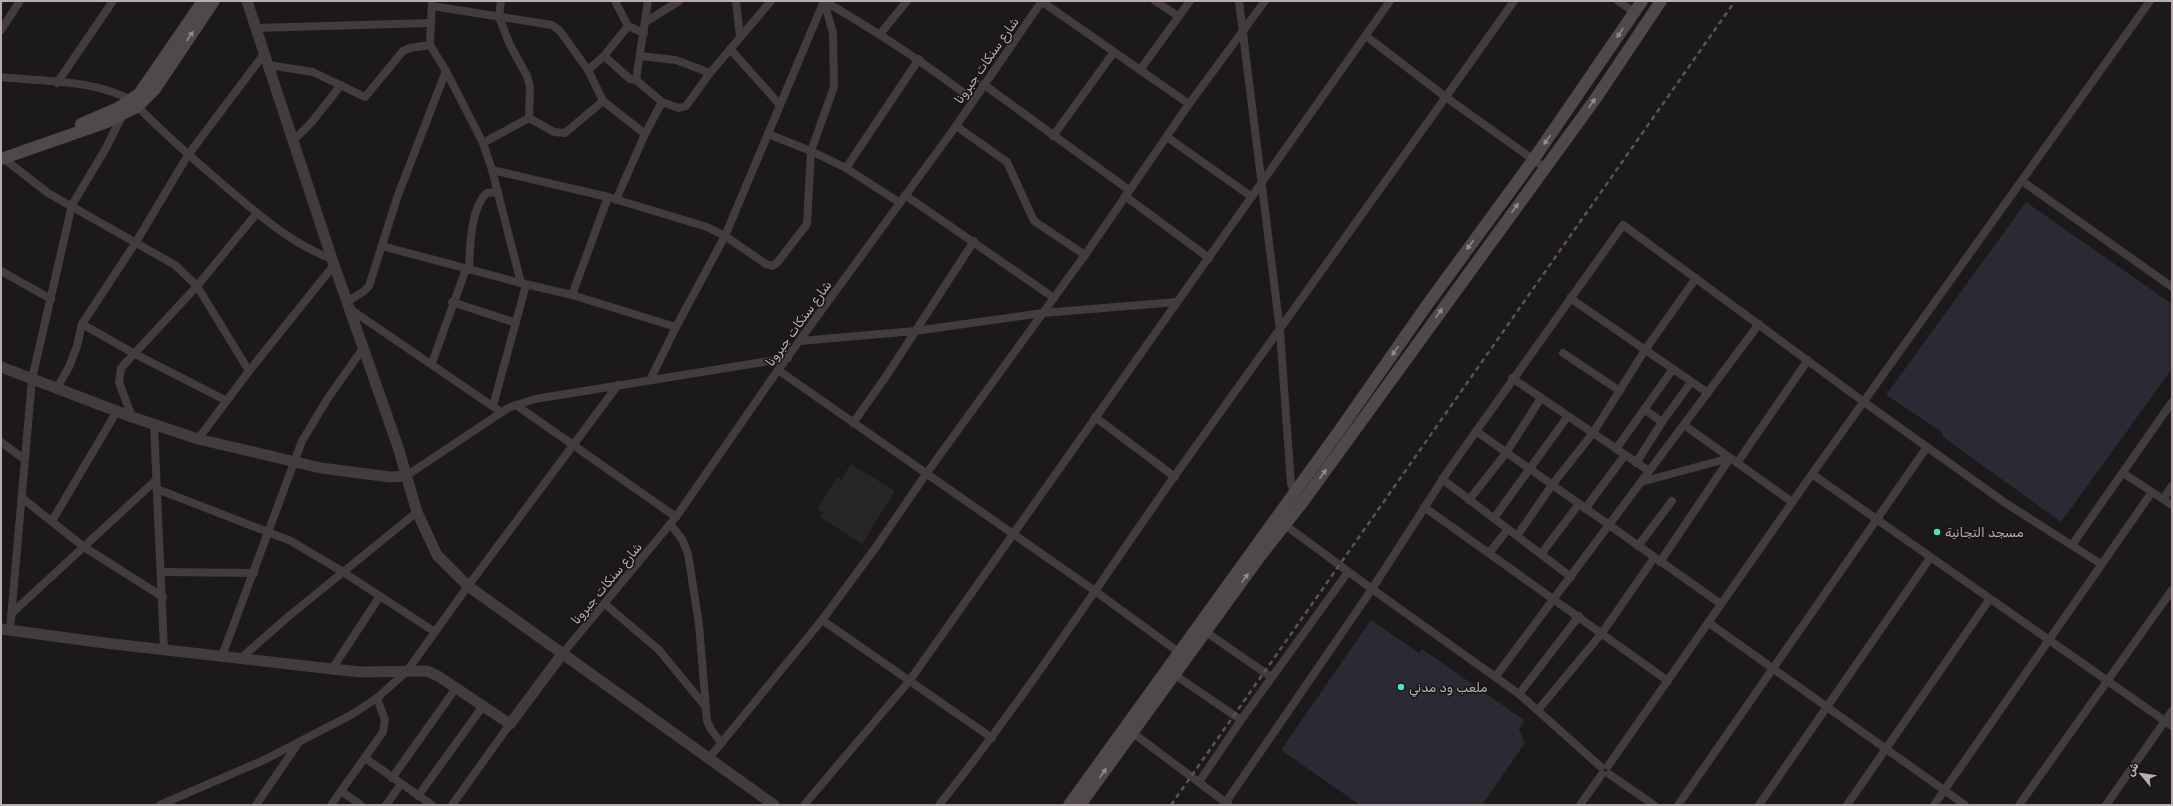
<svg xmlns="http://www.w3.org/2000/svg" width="2173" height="806" viewBox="0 0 2173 806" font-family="Rubik,'Noto Naskh Arabic',sans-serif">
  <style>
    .built { fill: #282625 }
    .grass { fill: #2b2933 }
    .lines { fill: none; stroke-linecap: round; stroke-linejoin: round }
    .minor { stroke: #423c3d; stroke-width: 8 }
    .tertiary { stroke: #423c3d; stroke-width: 11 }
    .secondary { stroke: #50494a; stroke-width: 12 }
    .rail { stroke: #5b5455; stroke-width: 2.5; stroke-dasharray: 5 4; stroke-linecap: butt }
    .oneway { fill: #95898c }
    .poi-dot { fill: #45e8bd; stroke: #161414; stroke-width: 1.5 }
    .labels { text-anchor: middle; stroke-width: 3; stroke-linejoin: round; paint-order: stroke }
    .street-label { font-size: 13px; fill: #baacb0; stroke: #161414 }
    .poi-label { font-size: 13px; fill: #baacb0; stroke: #161414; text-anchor: start }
  </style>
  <rect width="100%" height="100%" fill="#1b1919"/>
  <path class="built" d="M851,464L895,491L862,544L820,517L823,513L817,510L837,477L841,480Z"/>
  <g class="grass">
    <path d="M2026,202L2172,304V369L2061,522L1943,437L1942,432L1886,395Z"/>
    <path d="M1371,620L1419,653L1422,649L1524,720L1519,729L1525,743L1482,805H1360L1281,750Z"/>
  </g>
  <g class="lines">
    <g class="minor">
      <path d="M432,1L430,45L446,71L483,143L492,170L521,283"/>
      <path d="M501,1L499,17L510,45L527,76L530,87L529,118L554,132L565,133L603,101"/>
      <path d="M615,1L628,26L644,33"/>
      <path d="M648,1L636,80L662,102L679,108L686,106L710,73L771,1"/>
      <path d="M736,1L740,37"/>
      <path d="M824,1C876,31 925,63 973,100"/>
      <path d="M1041,1L1189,104"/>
      <path d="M1155,1L1178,16"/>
      <path d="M1239,1L1280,331L1291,484L1296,496"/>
      <path d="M1618,1L1634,12"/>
      <path d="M432,6L552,25L560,31L588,70L603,101L645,134"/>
      <path d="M647,21L679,1"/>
      <path d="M256,28L430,23"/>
      <path d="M1,30L20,1"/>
      <path d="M880,34L907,1"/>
      <path d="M1366,36L1447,98L1545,168"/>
      <path d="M730,49L780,105"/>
      <path d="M604,56L630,79L636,80"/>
      <path d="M640,56L676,60L710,73"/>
      <path d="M268,65L313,72L365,97L403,51L410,48L430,45"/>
      <path d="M588,70L604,56L628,26"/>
      <path d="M1140,70L1190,1"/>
      <path d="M1,77C44,82 92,79 131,100C161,131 193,159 226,187C259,215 292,244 332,259"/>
      <path d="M57,83L113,1"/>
      <path d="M983,84L1129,190"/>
      <path d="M956,126L1007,162L1034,221L1085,255"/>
      <path d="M768,134L811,151L846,168L900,203"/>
      <path d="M1053,136L1114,52"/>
      <path d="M1167,137L1252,197"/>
      <path d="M293,141L311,123L341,85"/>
      <path d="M483,143L529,118"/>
      <path d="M3,158L48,193L175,265L197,286L249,371"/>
      <path d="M846,168L919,59"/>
      <path d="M492,170L608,197L707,227L725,236L766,264L772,266L777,263L807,224L811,151L834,87L833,33L824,1"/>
      <path d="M2022,181L2172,287"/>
      <path d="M905,195L1054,298"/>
      <path d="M1125,196L1209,258"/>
      <path d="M616,200L645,134L662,102"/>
      <path d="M382,246L521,283L572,295L676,327"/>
      <path d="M469,270C470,249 470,208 487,193L498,192"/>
      <path d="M1,271L51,299"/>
      <path d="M572,295L608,197"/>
      <path d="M1570,298L1708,393"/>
      <path d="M347,302L364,291L369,286L398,195L446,71"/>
      <path d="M452,302L516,323"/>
      <path d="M350,309L501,412"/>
      <path d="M82,324L135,354L227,401"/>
      <path d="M800,341L915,331L1043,313L1177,302"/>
      <path d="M1563,353L1620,391"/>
      <path d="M432,363L466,269"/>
      <path d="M778,370L1095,591L1180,653"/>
      <path d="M1512,378L1649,471"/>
      <path d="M650,380L676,327L725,236L824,1"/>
      <path d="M57,388L69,367L77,346L82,324L136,242L188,155L264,54"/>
      <path d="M516,405L676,517"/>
      <path d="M493,406L526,285"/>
      <path d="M132,417L119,382L121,368L197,286L257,213"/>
      <path d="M1095,417L1175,477"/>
      <path d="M1662,422L1689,385"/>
      <path d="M853,423L887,375L974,241"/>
      <path d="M154,425L164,650"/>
      <path d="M1684,425L1792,502"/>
      <path d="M1476,431L1721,604"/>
      <path d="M198,439L249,371L334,265"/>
      <path d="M1,442L24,459"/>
      <path d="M1616,449L1673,369"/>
      <path d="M1636,463L1662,422L1644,409"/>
      <path d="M1737,463L1808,360"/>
      <path d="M2123,473L2172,505"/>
      <path d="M1812,474L2172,726"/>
      <path d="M406,476L508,408L535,399L788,358"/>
      <path d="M1442,479L1571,577"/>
      <path d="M1641,482L1730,458"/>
      <path d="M157,489L291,541L343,572L435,632"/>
      <path d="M22,498L84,547L163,597"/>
      <path d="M2163,499L2172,486"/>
      <path d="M1469,500L1506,453L1541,398"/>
      <path d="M1424,507L1668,681"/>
      <path d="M1585,509L1625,455"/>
      <path d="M1494,518L1568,416"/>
      <path d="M52,521L117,411"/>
      <path d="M1281,522L1372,589L1519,694L1601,767"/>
      <path d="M670,524L682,539L688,554L699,624L707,721L712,731L722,743"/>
      <path d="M1517,536L1552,485L1593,433L1645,350L1696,278"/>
      <path d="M2072,545L2172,402"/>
      <path d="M1638,546L1672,501"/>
      <path d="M1490,552L1508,529"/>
      <path d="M1541,554L1579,504"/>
      <path d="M1660,562L1730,458"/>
      <path d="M162,572L254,573"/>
      <path d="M605,604L659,650L705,706"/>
      <path d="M12,613L155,481"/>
      <path d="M822,620L992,738"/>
      <path d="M1709,623L1965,805"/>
      <path d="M10,630L32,379L72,205L106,148L122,116L121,114"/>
      <path d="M1206,632L1271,677"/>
      <path d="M563,653L676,517L778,370L956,126L1042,1"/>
      <path d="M222,656L302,441L328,398L364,347"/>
      <path d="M241,658L289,616L417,512"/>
      <path d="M332,669L380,596"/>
      <path d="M1175,675L1241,720"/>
      <path d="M1496,676L1759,324"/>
      <path d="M1519,694L1579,616"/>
      <path d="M1538,710L1602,633L1654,558"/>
      <path d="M1129,730L1229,805"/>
      <path d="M365,758L432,805"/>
      <path d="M709,758L822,620L876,547L926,474L1085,255L1189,104L1265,1"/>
      <path d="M1608,766L1812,474L2150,1"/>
      <path d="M1609,774L1654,805"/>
      <path d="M392,778L456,688"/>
      <path d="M1199,782L1241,720L1348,572"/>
      <path d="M341,791L361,805"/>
      <path d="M418,796L483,706"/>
      <path d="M1226,802L1372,589L1450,468L1623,225L1864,402L2004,502L2101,564"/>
      <path d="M160,805L264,760L351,715L377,698L407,671L468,586L618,385"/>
      <path d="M256,805L297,745"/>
      <path d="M331,805L383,732L385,720L377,698"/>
      <path d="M386,805L401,784"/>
      <path d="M452,805L510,724"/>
      <path d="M804,805L910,680L1390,1"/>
      <path d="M939,805C1024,699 1098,585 1176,474C1289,316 1402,159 1514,1"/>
      <path d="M1580,805L1602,774"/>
      <path d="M1678,805L1927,447"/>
      <path d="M1759,805L1930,558"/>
      <path d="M1847,805L1989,600"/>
      <path d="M1934,805L2152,492"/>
      <path d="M2019,805L2172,590"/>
      <path d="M2106,805L2172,711"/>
    </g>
    <g class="tertiary">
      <path d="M247,1L332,259L398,447L417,512L437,555L468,586L774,805"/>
      <path d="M1,367L132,417L198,439L321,468L390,477L406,476"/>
      <path d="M1,629L105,643L332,669L361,672L427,671L438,676L510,724L563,653"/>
    </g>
    <g class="secondary">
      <path d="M81,124L118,108L139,94L203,1"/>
      <path d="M1,159L107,122L137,107L155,89L214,1"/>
      <path d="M1069,805L1339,431L1427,305L1533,160L1642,1"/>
      <path d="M1080,805L1261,555L1302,503L1596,98L1661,1"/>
    </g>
    <path class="rail" d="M1171,805L1735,1"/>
  </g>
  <defs><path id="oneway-solid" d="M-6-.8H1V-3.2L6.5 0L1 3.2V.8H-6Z"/></defs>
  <g class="oneway">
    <use href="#oneway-solid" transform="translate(1620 33) rotate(124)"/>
    <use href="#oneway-solid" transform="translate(190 36) rotate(-56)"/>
    <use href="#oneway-solid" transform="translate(1592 103) rotate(-54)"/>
    <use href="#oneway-solid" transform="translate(1547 140) rotate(125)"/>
    <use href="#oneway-solid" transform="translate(1515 208) rotate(-54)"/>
    <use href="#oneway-solid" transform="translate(1470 245) rotate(127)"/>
    <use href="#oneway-solid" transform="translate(1439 313) rotate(-55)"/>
    <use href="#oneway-solid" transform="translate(1395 351) rotate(125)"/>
    <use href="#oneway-solid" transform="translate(1323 474) rotate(-54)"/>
    <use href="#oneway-solid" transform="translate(1245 578) rotate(-54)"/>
    <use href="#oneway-solid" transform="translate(1103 773) rotate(-54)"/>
  </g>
  <g class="poi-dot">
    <circle cx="1937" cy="532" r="4"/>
    <circle cx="1401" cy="687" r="4"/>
  </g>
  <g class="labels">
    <g class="street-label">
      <text transform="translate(986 60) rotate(-55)" y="5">شارع سنكات جبرونا</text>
      <text transform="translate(798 323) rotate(-54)" y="5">شارع سنكات جبرونا</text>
      <text transform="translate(606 583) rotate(-50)" y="5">شارع سنكات جبرونا</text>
    </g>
    <g class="poi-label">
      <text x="1945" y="537">مسجد التجانية</text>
      <text x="1409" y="692">ملعب ود مدني</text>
    </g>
  </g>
  <rect width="2173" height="806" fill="none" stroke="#baacb0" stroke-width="4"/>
  <g transform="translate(2141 774) rotate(299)" stroke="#161414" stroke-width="3" paint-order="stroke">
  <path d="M0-3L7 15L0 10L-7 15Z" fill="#baacb0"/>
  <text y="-6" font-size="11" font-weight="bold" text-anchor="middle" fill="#baacb0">ش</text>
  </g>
</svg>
